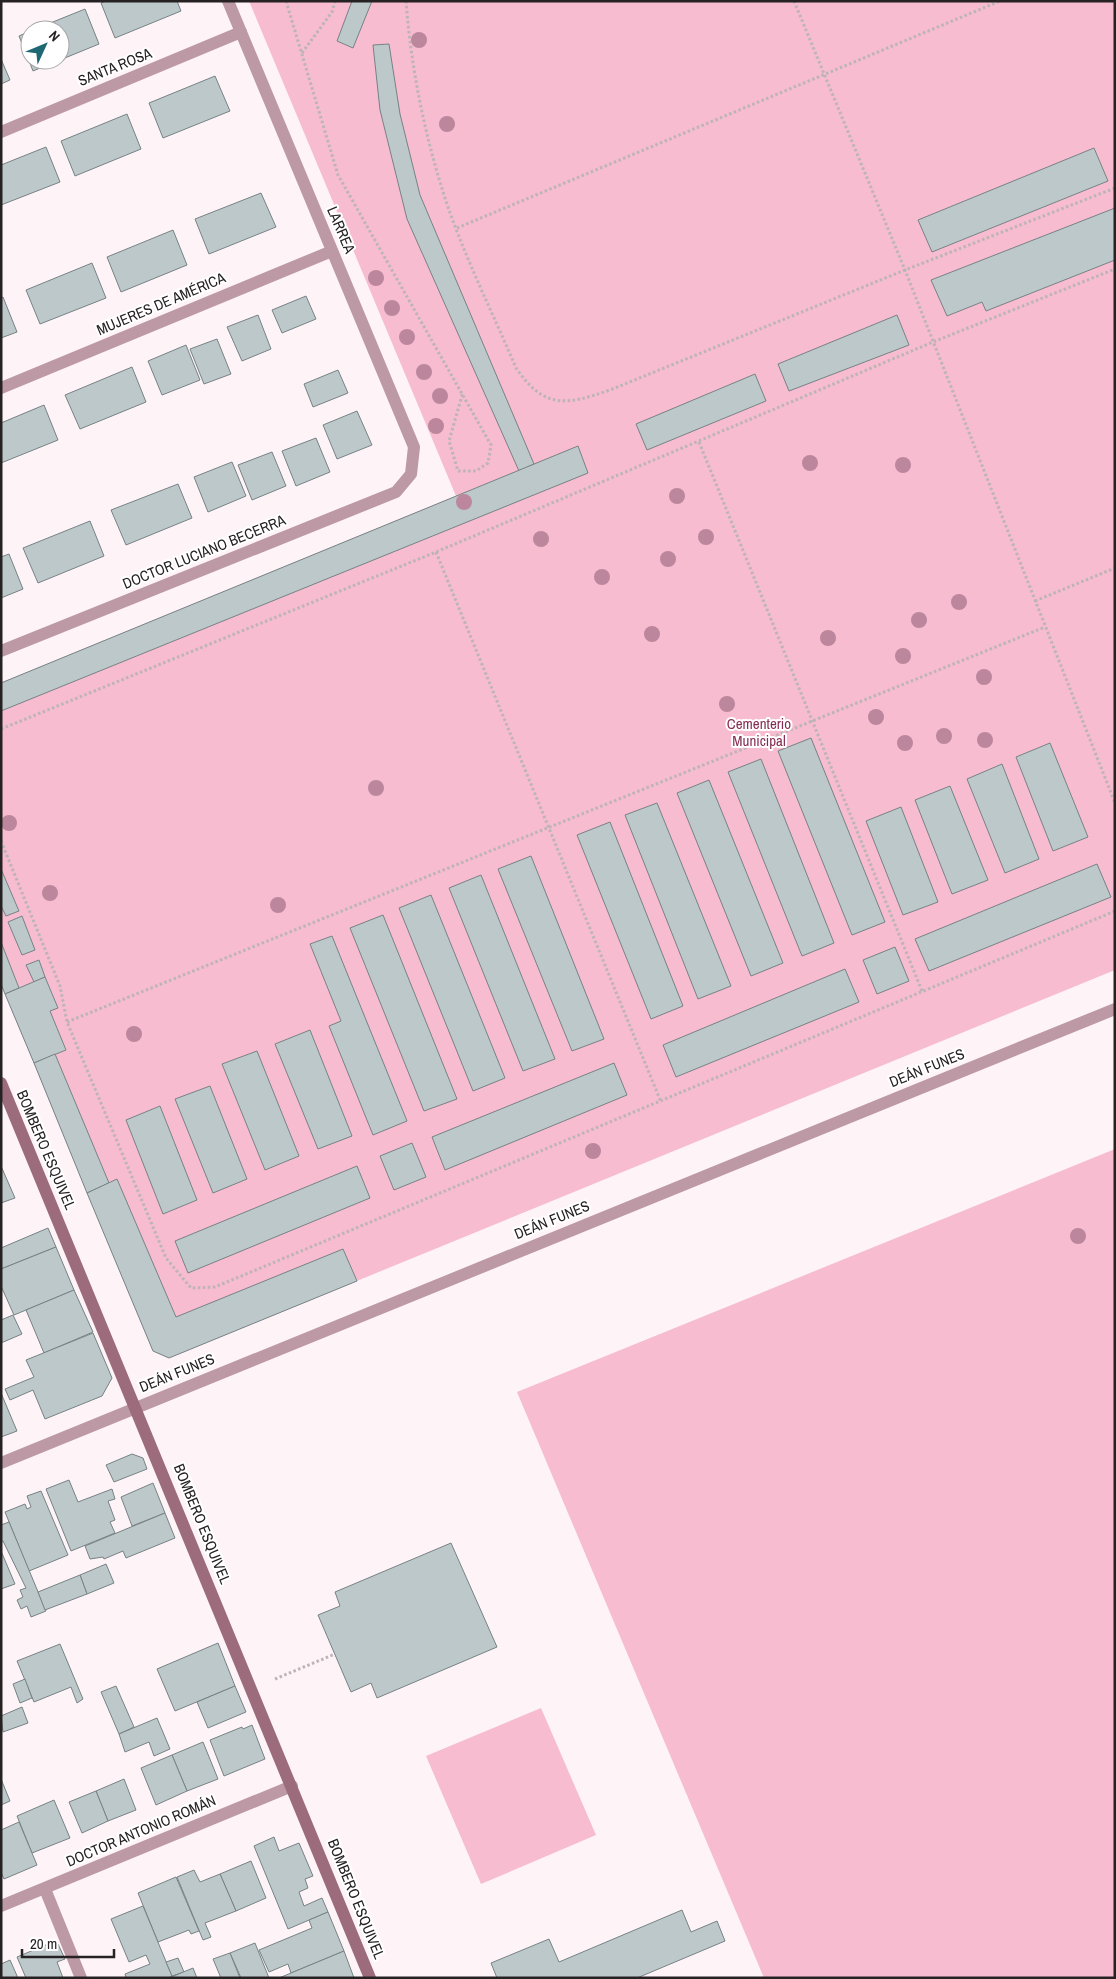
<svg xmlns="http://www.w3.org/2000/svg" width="1116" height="1979" viewBox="0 0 1116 1979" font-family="'Archivo Narrow',sans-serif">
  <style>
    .green { fill: #f7bccf }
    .building { fill: #bcc8ca; stroke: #778284 }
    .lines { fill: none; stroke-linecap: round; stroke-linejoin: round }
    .path { stroke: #bcb4b6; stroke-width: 3; stroke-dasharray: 2.5 2.5; stroke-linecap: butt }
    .street { stroke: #bc99a4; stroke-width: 12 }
    .secondary { stroke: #9d6c7c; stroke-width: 12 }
    .tree { fill: #bc869c }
    .labels { text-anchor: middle; stroke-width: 4; stroke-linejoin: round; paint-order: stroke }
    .street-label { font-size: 15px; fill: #262223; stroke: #fff }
    .park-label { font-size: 15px; fill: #862c52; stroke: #fff }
  </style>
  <rect width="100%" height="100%" fill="#fef4f7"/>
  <g class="green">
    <path d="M249,1H1115V970L169,1358L153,1351L1,984V683L456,496Z"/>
    <path d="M1115,1149V1978H764L517,1392Z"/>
    <path d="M541,1708L596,1835L481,1884L426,1756Z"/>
  </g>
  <g class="building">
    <path d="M106,1H177L181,11L115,38L101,3Z"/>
    <path d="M352,1H372L353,48L337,41Z"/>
    <path d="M85,9L99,44L60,60V30H33Z"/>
    <path d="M30,31V60H59L33,71L19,36Z"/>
    <path d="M389,44L400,114L420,195L534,464L519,471L407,219L380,110L373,45Z"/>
    <path d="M1,59L10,80L1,84Z"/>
    <path d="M215,76L230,111L163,138L149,103Z"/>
    <path d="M127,114L141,149L75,176L61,141Z"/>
    <path d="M46,147L60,182L1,205V165Z"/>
    <path d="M1094,148L1108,181L932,252L918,220Z"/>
    <path d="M261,193L276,227L209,254L195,219Z"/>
    <path d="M1115,208V260L986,311L982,302L947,316L931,280Z"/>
    <path d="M173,230L187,265L121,292L107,257Z"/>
    <path d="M92,263L106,298L40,324L26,290Z"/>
    <path d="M306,296L316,319L282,333L272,310Z"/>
    <path d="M3,297L17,332L1,338V298Z"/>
    <path d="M258,315L271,349L242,361L227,327Z"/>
    <path d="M897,315L909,345L789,391L778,364Z"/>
    <path d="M217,339L231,374L204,384L190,349Z"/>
    <path d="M186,345L200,380L162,395L148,361Z"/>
    <path d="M132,367L146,402L80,429L65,395Z"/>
    <path d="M338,370L348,393L313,407L304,384Z"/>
    <path d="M755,374L766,401L647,450L636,424Z"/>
    <path d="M44,405L58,440L1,463V423Z"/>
    <path d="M357,411L372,445L337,459L323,425Z"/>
    <path d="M316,438L330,472L296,486L282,451Z"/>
    <path d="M578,446L588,473L1,711V683Z"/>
    <path d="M272,452L286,486L252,500L238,465Z"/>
    <path d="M232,462L246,496L208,512L194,477Z"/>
    <path d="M178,484L192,518L126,545L111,510Z"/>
    <path d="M90,521L104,556L38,583L23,548Z"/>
    <path d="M9,554L23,589L1,598V557Z"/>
    <path d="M811,738L885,922L852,935L778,751Z"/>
    <path d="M1050,743L1088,837L1053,851L1016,757Z"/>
    <path d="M761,759L834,943L802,956L728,772Z"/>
    <path d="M1002,764L1039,859L1005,873L967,779Z"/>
    <path d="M709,780L783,963L751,976L677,793Z"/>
    <path d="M950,786L988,880L952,894L915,800Z"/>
    <path d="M657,803L731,986L698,999L625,815Z"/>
    <path d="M901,807L938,902L903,915L866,821Z"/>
    <path d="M610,822L683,1006L651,1019L577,835Z"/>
    <path d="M531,856L604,1039L572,1051L498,869Z"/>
    <path d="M1097,864L1111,897L929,971L915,939Z"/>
    <path d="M1,869L19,911L6,916L1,906Z"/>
    <path d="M481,875L555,1059L523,1071L449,888Z"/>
    <path d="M431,895L505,1078L473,1091L399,908Z"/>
    <path d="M383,915L457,1099L424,1111L350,928Z"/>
    <path d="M22,916L35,950L22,955L8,922Z"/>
    <path d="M332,936L407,1121L373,1135L329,1026L341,1021L310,944Z"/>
    <path d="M1,942L19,988L5,994L1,984Z"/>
    <path d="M895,947L909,981L877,994L863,960Z"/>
    <path d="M39,960L45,977L34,982L26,965Z"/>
    <path d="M845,969L859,1002L676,1077L663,1045Z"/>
    <path d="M45,977L58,1008L50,1011L66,1050L34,1063L5,994Z"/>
    <path d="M310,1030L352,1136L318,1149L275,1044Z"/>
    <path d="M257,1051L299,1156L265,1170L222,1064Z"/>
    <path d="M55,1054L109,1183L87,1193L34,1063Z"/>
    <path d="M614,1063L627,1095L445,1170L432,1137Z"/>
    <path d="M210,1086L247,1179L213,1193L175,1099Z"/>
    <path d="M160,1106L197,1200L163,1214L126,1120Z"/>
    <path d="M412,1143L426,1177L394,1190L380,1156Z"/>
    <path d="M1,1166L15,1198L1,1203Z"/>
    <path d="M357,1166L370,1198L188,1273L175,1241Z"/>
    <path d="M117,1179L176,1317L343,1249L357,1281L169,1358L153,1351L87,1193Z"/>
    <path d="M48,1228L56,1247L1,1269V1248Z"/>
    <path d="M56,1247L74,1290L14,1315L1,1286V1269Z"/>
    <path d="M74,1290L93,1332L44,1353L26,1310Z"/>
    <path d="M13,1315L22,1334L1,1343V1320Z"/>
    <path d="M93,1333L112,1378L102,1396L45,1419L33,1390L10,1400L5,1389L34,1377L26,1360Z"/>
    <path d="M1,1393L17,1431L1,1437Z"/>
    <path d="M132,1454L143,1458L147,1469L114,1482L106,1465Z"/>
    <path d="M69,1480L78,1502L112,1489L115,1499L108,1501L115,1520L110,1522L115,1533L71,1551L46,1489Z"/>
    <path d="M153,1483L165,1513L132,1526L121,1497Z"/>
    <path d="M41,1491L68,1555L29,1571L5,1512L25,1504L27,1509L31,1507L27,1496Z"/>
    <path d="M165,1513L175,1538L126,1558L123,1551L104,1559L103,1557L90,1559L85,1546Z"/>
    <path d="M9,1522L46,1611L31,1617L27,1606L21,1609L17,1600L23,1597L20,1590L26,1588L3,1541L1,1542V1525Z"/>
    <path d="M451,1543L497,1647L377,1698L371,1683L351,1692L318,1615L340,1606L335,1592Z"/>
    <path d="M1,1551L15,1584L1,1589Z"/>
    <path d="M106,1564L114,1583L87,1594L80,1575Z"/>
    <path d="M80,1575L87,1594L45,1610L38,1592Z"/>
    <path d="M218,1643L235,1686L175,1711L157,1669Z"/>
    <path d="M60,1644L83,1699L77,1703L71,1687L34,1702L17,1661Z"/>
    <path d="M25,1679L32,1698L20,1703L13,1684Z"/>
    <path d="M116,1686L134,1727L119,1734L101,1692Z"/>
    <path d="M235,1686L246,1712L208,1728L197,1702Z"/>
    <path d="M22,1707L28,1723L3,1732L1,1716Z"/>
    <path d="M157,1718L170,1749L154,1756L149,1742L125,1752L119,1734Z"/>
    <path d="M252,1725L265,1759L224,1776L210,1740L242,1727L243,1729Z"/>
    <path d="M203,1742L218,1779L187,1791L172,1755Z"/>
    <path d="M172,1755L187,1791L156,1805L141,1768Z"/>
    <path d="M1,1779L10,1801L1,1805Z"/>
    <path d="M124,1779L136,1810L108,1821L96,1791Z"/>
    <path d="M96,1791L108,1821L82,1833L69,1802Z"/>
    <path d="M54,1800L70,1838L32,1853L17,1816Z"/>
    <path d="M19,1822L37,1865L4,1879L1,1872V1830Z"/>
    <path d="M274,1837L279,1851L299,1843L313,1876L305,1879L308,1888L299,1892L304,1906L322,1898L328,1912L288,1929L254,1846Z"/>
    <path d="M251,1861L266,1898L236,1911L220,1874Z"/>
    <path d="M194,1870L200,1882L220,1874L236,1911L205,1923L211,1937L203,1940L177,1877Z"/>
    <path d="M176,1877L199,1931L191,1934L189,1930L158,1942L138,1893Z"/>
    <path d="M143,1906L172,1976L169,1978H126L125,1974L150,1964L146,1955L129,1962L111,1919Z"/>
    <path d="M682,1910L691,1932L717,1921L725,1941L637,1978H497L491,1963L549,1939L559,1962Z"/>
    <path d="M328,1912L344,1951L291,1973L288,1964L269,1972L259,1950L312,1928L309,1920Z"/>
    <path d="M255,1943L269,1978H241L230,1953Z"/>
    <path d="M48,1944L50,1947L58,1944L65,1959L57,1962L63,1978H26L17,1957Z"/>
    <path d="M344,1951L354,1978H279Z"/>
    <path d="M230,1953L240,1978H221L213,1959Z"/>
    <path d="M178,1958L184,1972L172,1976L166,1962Z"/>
    <path d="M10,1960L18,1978H1V1964Z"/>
    <path d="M193,1968L197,1978H169Z"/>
  </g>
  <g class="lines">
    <g class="path">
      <path d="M286,1L338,175L491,445L488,463L476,471H458L449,441L463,392"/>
      <path d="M406,1C411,67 424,132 444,195C463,254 492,311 516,368C545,410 566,405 610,390L905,270L1115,188"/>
      <path d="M794,1L905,270L1115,803"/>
      <path d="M302,53L332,12L335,1"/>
      <path d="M457,228L1000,1"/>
      <path d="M699,442L922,991"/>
      <path d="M436,552L661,1102"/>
      <path d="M1035,601L1115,568"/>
      <path d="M1,729L436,552L933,342L1115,269"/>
      <path d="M1,841L60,986L67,1022L166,1258L191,1288L215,1287L1115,911"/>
      <path d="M67,1022L1045,627"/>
      <path d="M275,1679L335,1654"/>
    </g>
    <g class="street">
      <path d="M1,132L241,32"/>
      <path d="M1,388L332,251"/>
      <path d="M1,651L396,492L411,474L414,447L228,1"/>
      <path d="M1,1463L1115,1009"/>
      <path d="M45,1889L81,1978"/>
      <path d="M1,1906L292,1786"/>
    </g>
    <path class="secondary" d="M1,1083L370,1978"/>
  </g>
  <g class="tree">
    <circle cx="419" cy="40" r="8"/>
    <circle cx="447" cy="124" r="8"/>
    <circle cx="376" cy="278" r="8"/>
    <circle cx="392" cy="308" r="8"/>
    <circle cx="407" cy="337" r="8"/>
    <circle cx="424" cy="372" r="8"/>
    <circle cx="440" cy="396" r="8"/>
    <circle cx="436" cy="426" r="8"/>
    <circle cx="810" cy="463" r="8"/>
    <circle cx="903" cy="465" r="8"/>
    <circle cx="677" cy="496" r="8"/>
    <circle cx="464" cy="502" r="8"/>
    <circle cx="706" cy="537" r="8"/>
    <circle cx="541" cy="539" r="8"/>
    <circle cx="668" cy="559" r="8"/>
    <circle cx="602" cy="577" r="8"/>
    <circle cx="959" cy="602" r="8"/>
    <circle cx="919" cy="620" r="8"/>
    <circle cx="652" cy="634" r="8"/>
    <circle cx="828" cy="638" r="8"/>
    <circle cx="903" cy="656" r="8"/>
    <circle cx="984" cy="677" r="8"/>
    <circle cx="727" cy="704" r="8"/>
    <circle cx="876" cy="717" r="8"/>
    <circle cx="944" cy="736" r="8"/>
    <circle cx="985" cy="740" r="8"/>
    <circle cx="905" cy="743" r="8"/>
    <circle cx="376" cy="788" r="8"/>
    <circle cx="9" cy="823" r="8"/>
    <circle cx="50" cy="893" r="8"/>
    <circle cx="278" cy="905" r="8"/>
    <circle cx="134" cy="1034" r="8"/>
    <circle cx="593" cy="1151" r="8"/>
    <circle cx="1078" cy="1236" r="8"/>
  </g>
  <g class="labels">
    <g class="street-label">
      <text transform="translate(115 67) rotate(-22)" y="5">SANTA ROSA</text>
      <text transform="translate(341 230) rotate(67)" y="5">LARREA</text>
      <text transform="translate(161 304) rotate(-23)" y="5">MUJERES DE AMÉRICA</text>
      <text transform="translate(204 552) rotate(-22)" y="5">DOCTOR LUCIANO BECERRA</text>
      <text transform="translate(927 1068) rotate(-22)" y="5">DEÁN FUNES</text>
      <text transform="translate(46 1150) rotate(67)" y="5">BOMBERO ESQUIVEL</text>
      <text transform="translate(552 1220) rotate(-22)" y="5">DEÁN FUNES</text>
      <text transform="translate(177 1373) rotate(-22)" y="5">DEÁN FUNES</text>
      <text transform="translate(202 1524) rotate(68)" y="5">BOMBERO ESQUIVEL</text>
      <text transform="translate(141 1831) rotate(-23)" y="5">DOCTOR ANTONIO ROMÁN</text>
      <text transform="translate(356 1899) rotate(68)" y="5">BOMBERO ESQUIVEL</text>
    </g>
    <g class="park-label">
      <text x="759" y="729">Cementerio<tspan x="759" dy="17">Municipal</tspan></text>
    </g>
  </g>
  <rect width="1116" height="1979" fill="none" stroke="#262223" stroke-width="5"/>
  <g transform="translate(45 45) rotate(46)"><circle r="24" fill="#ffffff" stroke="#a8a7a7"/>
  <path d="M0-4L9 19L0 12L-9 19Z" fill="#1d6872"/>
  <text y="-8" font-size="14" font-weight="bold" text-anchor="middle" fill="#262223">N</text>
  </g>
  <path d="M22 1949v8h92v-8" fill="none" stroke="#262223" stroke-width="2.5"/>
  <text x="30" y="1949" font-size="15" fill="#262223" stroke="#ffffff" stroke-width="4" paint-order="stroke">20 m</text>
</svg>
